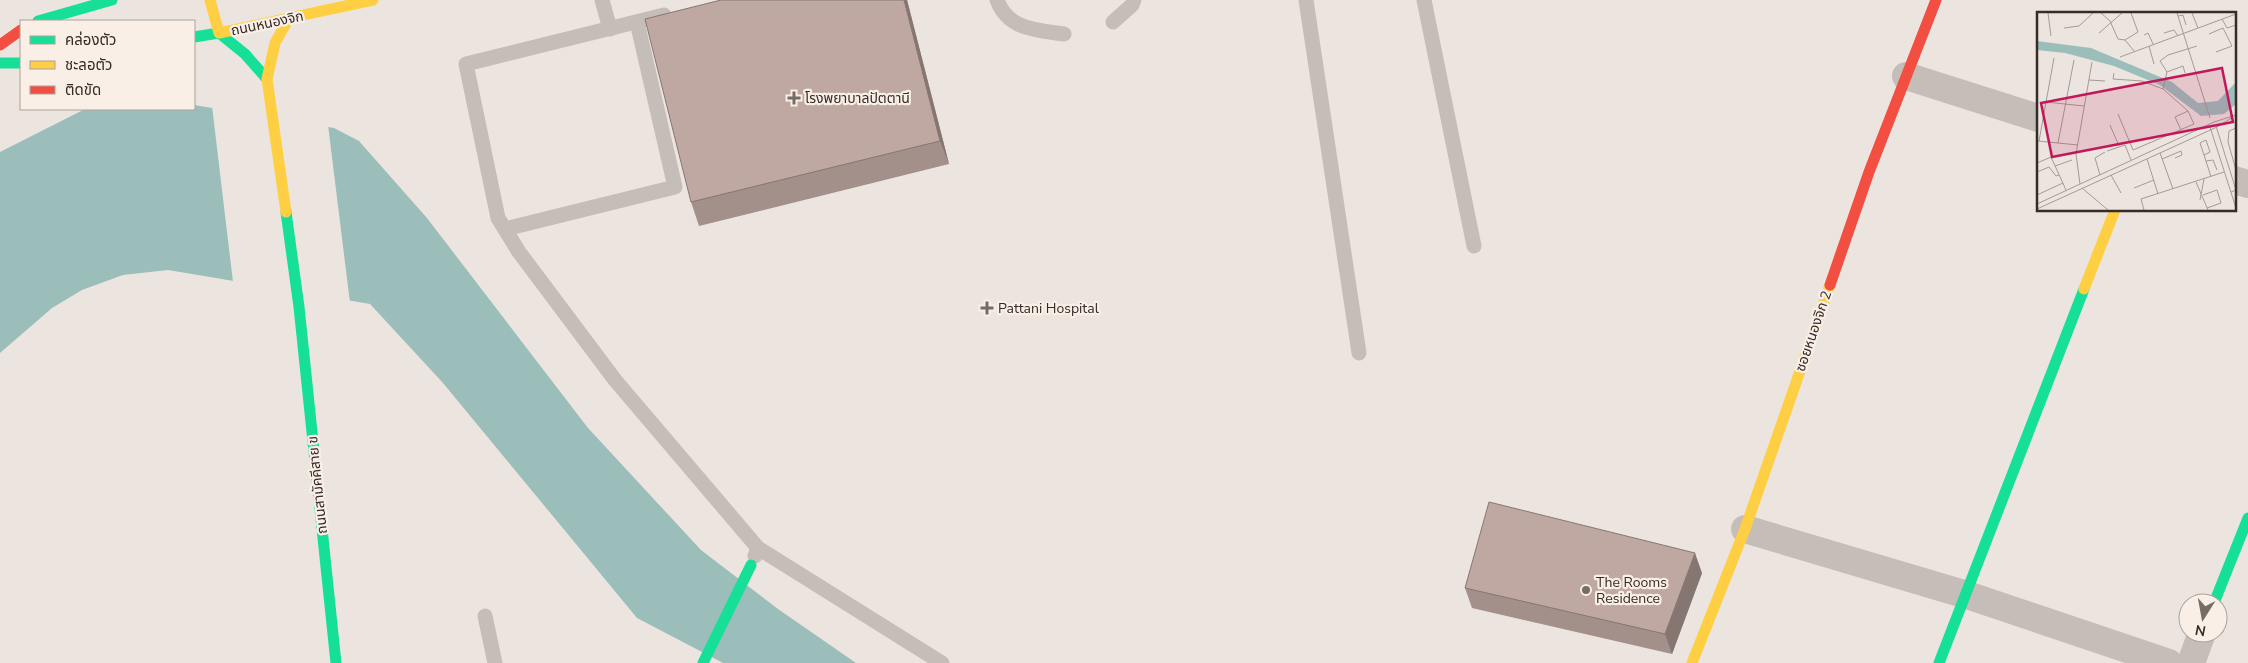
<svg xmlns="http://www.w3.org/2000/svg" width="2248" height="663" viewBox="0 0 2248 663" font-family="'Nunito Sans','Noto Sans Thai',sans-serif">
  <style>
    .water { fill: #9cbebb }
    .pier { fill: #ece5df }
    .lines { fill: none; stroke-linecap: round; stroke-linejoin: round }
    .lane { stroke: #c5bdb8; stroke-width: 15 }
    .street { stroke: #c5bdb8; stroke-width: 28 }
    .fast { stroke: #16e098; stroke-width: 11 }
    .slow { stroke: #ffcf43; stroke-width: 11 }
    .jam { stroke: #f24e42; stroke-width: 11 }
    .wall { fill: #a4908a }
    .shaded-wall { fill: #867671 }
    .building { fill: #bfa8a1; stroke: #867671 }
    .poi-dot { fill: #756c67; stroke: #f9efe6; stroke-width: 2 }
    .labels { text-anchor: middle; stroke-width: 4.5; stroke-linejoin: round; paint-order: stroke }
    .street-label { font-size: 14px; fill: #352b27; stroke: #f9efe6 }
    .poi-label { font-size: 14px; fill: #352b27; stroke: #f9efe6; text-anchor: start }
    .inset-road { fill: none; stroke: #a39b95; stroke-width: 1 }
    .view { fill: #c2185b; fill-opacity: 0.15; stroke: #c2185b; stroke-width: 2.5 }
    .inset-edge { fill: none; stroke: #352b27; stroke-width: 2.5 }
  </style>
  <rect width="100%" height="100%" fill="#ece5df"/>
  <path class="water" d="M194,105L334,128L359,141L427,218L588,428L701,550L778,609L856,663H723L637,618L443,383L370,304L168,270L123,275L82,290L52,308L0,353V152L85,109H194Z"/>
  <path class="pier" d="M212,106L328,125L350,303L233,282Z"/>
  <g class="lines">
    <g class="lane">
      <path d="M602,0L610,29"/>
      <path d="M997,0C1008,30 1037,30 1064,34"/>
      <path d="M1306,0L1359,353"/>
      <path d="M1424,0L1474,246"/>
      <path d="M664,15L466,64L498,218L519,252L615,380L758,548"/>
      <path d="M1113,22L1132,5L1134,0"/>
      <path d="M505,229L675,187L637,22"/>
      <path d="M755,556L758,548L942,663"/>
      <path d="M485,616L495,663"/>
    </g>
    <g class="street">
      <path d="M1906,76L2038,118"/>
      <path d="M2234,180L2248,184"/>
      <path d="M1745,529L1967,595L2169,663"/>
      <path d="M2191,663L2202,633"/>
    </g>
    <g class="fast">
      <path d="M38,21L112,0"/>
      <path d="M194,37L219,33L245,54L267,79"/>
      <path d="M0,63H21"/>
      <path d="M286,212L299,307L336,663"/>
      <path d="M2214,603L2248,518"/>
      <path d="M703,663L751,565"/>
      <path d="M1939,663L2084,289"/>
    </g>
    <g class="slow">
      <path d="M210,0L219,33L373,0"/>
      <path d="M286,212L267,79L275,43L289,18"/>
      <path d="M2084,289L2115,210"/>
      <path d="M1692,663L1745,529L1830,285"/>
    </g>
    <g class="jam">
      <path d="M0,45L21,30"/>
      <path d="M1830,285L1869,172L1936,0"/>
    </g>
  </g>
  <g class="wall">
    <path d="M721,0H907L949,164L699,226L691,202Z"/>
    <path d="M1702,573L1672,654L1472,608L1465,588Z"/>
  </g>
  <g class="shaded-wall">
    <path d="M904,0H907L949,164L940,141Z"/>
    <path d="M1695,553L1702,573L1672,654L1665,634Z"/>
  </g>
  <g class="building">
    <path d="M721,0H904L940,141L691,202L645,19Z"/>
    <path d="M1489,502L1695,553L1665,634L1465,588Z"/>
  </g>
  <g class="poi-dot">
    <path d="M791.5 90.5h5v5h5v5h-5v5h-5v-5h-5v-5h5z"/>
    <path d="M984.5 300.5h5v5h5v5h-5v5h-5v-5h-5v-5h5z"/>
    <circle cx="1586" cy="590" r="5"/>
  </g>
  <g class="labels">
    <g class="street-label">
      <text transform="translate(267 23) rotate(-12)" y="5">ถนนหนองจิก</text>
      <text transform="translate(1813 331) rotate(-71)" y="5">ซอยหนองจิก 2</text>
      <text transform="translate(317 485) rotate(-96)" y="5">ถนนสามัคคีสาย ข</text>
    </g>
    <g class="poi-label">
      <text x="805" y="103">โรงพยาบาลปัตตานี</text>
      <text x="998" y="313">Pattani Hospital</text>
      <text x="1596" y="587">The Rooms<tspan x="1596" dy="16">Residence</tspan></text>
    </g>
  </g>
  <g transform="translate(2037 12)">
    <rect width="199" height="199" fill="#ece5df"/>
    <path d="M0,29L54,36L135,70L161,91L181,89L199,70V92L187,102L164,104L123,73L77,54L28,41L0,38Z" fill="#9cbebb"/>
    <path class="inset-road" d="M11,1L14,24M64,1L73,9L81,27L88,28L97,39M140,1L173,106M155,1L161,16M141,4L146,3L149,13M185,7L190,16L199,13M27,16L42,14L56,1M62,21L85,1M127,21L137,18L141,24M172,22L186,16L195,34L179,40M107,23L111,21L116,32M88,28L101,20L94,1M112,34L117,52M83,45L199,2M130,60L146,54L148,61M77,61L76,67L105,69L126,77L130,60L123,49L131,43L160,34M52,68L68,69M9,90L47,94M81,102L96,138L157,112L151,99L126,77M177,110L199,103M73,113L82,134M179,114L199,178L194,180M173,115L199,196M180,115L196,105M199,116L192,119L191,130L199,158M144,118L138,105L151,99M1,129L41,133M2,129L17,46M21,131L37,48M70,139L88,133L94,148M123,141L136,177M167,143L173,140L169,128L163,131L169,149L174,165M110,147L121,182M125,147L144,139L145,143L138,146M169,149L176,148L180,158M0,151L14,145L29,178M18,154L35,148M0,160L12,155L19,164L22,163M63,163L58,146L68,140M74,163L84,181M159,170L171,198M43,172L39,142L55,50M45,176L71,198M97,176L117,168M0,183L26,171M166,183L180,178L184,191L170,196M163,188L167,167M0,192L177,110M0,197L180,115M107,198L104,187L187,160"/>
    <path class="view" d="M185,56L196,110L15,145L4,91Z"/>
    <rect width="199" height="199" class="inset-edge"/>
  </g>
  <rect x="20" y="20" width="175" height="90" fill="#f9efe6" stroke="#aba19a"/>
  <rect x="30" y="36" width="25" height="8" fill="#16e098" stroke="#aba19a"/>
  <text x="65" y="45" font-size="15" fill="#352b27">คล่องตัว</text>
  <rect x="30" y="61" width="25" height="8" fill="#ffcf43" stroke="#aba19a"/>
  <text x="65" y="70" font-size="15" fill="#352b27">ชะลอตัว</text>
  <rect x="30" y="86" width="25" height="8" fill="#f24e42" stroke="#aba19a"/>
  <text x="65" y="95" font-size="15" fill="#352b27">ติดขัด</text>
  <g transform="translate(2203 618) rotate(191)"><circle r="24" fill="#f9efe6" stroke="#aba19a"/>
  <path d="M0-4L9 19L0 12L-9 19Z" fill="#756c67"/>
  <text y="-8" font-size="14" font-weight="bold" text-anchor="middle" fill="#352b27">N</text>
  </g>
</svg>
